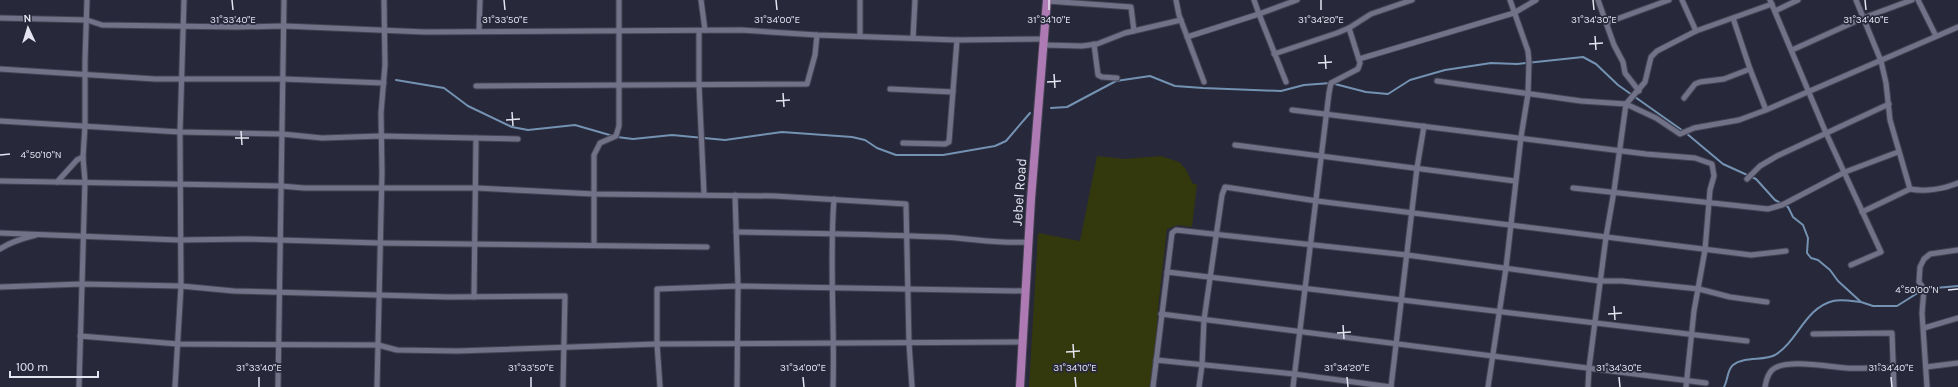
<svg xmlns="http://www.w3.org/2000/svg" width="1958" height="387" viewBox="0 0 1958 387" font-family="Karla,sans-serif">
  <style>
    .green { fill: #34380d }
    .lines { fill: none; stroke-linecap: round; stroke-linejoin: round }
    .stream { stroke: #7492b2; stroke-width: 2 }
    .minor-casing { stroke: #444353; stroke-width: 7 }
    .primary-casing { stroke: #444353; stroke-width: 10 }
    .minor { stroke: #717288; stroke-width: 5 }
    .primary { stroke: #ae7ab3; stroke-width: 8 }
    .ticks { fill: none; stroke: #e4e5f1; stroke-width: 1.5 }
    .labels { text-anchor: middle; stroke-width: 3.5; stroke-linejoin: round; paint-order: stroke }
    .street-label { font-size: 14px; fill: #e4e5f1; stroke: #27283a }
    .ticks-label { font-size: 10px; text-anchor: middle; fill: #e4e5f1; stroke: #27283a; stroke-width: 3.5; stroke-linejoin: round; paint-order: stroke }
  </style>
  <rect width="100%" height="100%" fill="#27283a"/>
  <path class="green" d="M1097,156L1124,159L1161,156L1179,162L1185,168L1193,184H1197L1192,227L1178,225L1167,229L1159,299L1152,387H1029L1038,233L1080,241Z"/>
  <g class="lines">
    <g class="stream">
      <path d="M396,80L444,88L468,106L512,127L528,130L575,125L613,136"/>
      <path d="M1051,108L1067,107L1116,81L1150,76L1175,86L1203,88L1281,91L1304,85L1331,83L1366,92L1388,94L1410,80L1445,70L1491,63L1517,64L1583,57L1596,64L1618,85L1686,133L1723,164L1756,179L1775,200L1788,207L1793,217L1803,225L1808,238L1807,253L1811,258L1818,260L1830,270L1838,281L1861,302L1873,306H1897L1924,289L1958,286"/>
      <path d="M617,137L633,139L672,135L725,140L782,132L852,137L865,140L877,148L896,155H943L995,146L1006,141L1030,113"/>
      <path d="M1724,387C1728,380 1727,370 1733,365C1744,356 1764,361 1775,355C1798,341 1805,308 1833,301C1841,299 1852,301 1860,302"/>
    </g>
    <defs>
      <g id="minor">
        <path d="M701,0L705,30"/>
        <path d="M1176,0L1179,15L1204,82"/>
        <path d="M1254,0L1259,14L1297,0"/>
        <path d="M1598,0L1614,45L1623,62L1625,73L1639,91"/>
        <path d="M1682,0L1696,31"/>
        <path d="M1770,0L1826,133L1881,252L1851,265"/>
        <path d="M1856,0L1881,61L1886,83L1890,120L1910,189"/>
        <path d="M1918,0L1936,36"/>
        <path d="M1047,1L1131,7L1134,31"/>
        <path d="M1775,11L1798,0"/>
        <path d="M0,18L87,20L102,25L237,27L284,26L425,32L741,30L817,35L957,40L1044,39"/>
        <path d="M1733,18L1750,69L1766,110"/>
        <path d="M1606,23L1669,0"/>
        <path d="M479,31L480,0"/>
        <path d="M699,32V85L704,194"/>
        <path d="M860,36V0"/>
        <path d="M1187,37L1259,14L1286,82"/>
        <path d="M913,38L915,0"/>
        <path d="M1094,44L1098,75L1102,77L1117,78"/>
        <path d="M1044,45L1082,46L1097,44L1125,33L1181,20"/>
        <path d="M1792,50L1863,18L1912,0"/>
        <path d="M1274,54L1337,33L1349,28L1371,14L1412,0"/>
        <path d="M1359,59L1514,13L1536,0"/>
        <path d="M0,69L155,79H283L384,83"/>
        <path d="M1437,81L1581,101L1626,104L1656,118L1680,134L1694,128L1739,120L1766,110L1958,27"/>
        <path d="M476,86L807,84L815,55L817,35"/>
        <path d="M890,89L953,92"/>
        <path d="M1684,98L1695,84L1700,82L1724,79L1750,69"/>
        <path d="M1292,110L1646,154L1695,158L1712,164L1714,176L1710,190L1705,250L1694,311L1686,387"/>
        <path d="M0,121L180,132L282,134L322,138L381,136L518,139"/>
        <path d="M903,143L945,144L949,142L957,40"/>
        <path d="M1235,145L1515,181"/>
        <path d="M1747,179L1760,166L1777,156L1889,104"/>
        <path d="M0,181L281,186L304,188H476L594,194L775,196L906,204L909,343L912,387"/>
        <path d="M57,182L77,160L83,157"/>
        <path d="M1573,188L1768,209L1782,205L1845,172L1898,152"/>
        <path d="M735,195L738,286L737,387"/>
        <path d="M1862,212L1910,189C1925,192 1944,189 1958,183"/>
        <path d="M736,232C804,233 872,234 940,237C970,238 998,244 1028,242"/>
        <path d="M0,233L179,240L246,239L379,243L707,247"/>
        <path d="M594,245V155L600,143L616,136L619,126V0"/>
        <path d="M0,249C10,242 24,238 36,235"/>
        <path d="M1167,272L1747,341"/>
        <path d="M0,287L82,284L181,286L234,291L448,297L565,296L563,387"/>
        <path d="M474,297L476,138"/>
        <path d="M1161,314L1706,383"/>
        <path d="M1924,328L1958,318"/>
        <path d="M1813,334L1892,333L1894,387"/>
        <path d="M80,336L178,344L378,345L397,350L457,351L657,344L1023,342"/>
        <path d="M1156,360L1294,374L1391,387"/>
        <path d="M1926,367L1958,363"/>
        <path d="M79,387L85,181L83,157L85,126V61L87,0"/>
        <path d="M175,387L181,286L180,132L184,0"/>
        <path d="M278,387L284,0"/>
        <path d="M377,387L382,172L381,113L385,65L384,0"/>
        <path d="M660,387L657,344V289L738,286L1025,291"/>
        <path d="M833,387C835,324 829,262 834,199"/>
        <path d="M1153,387L1172,233L1176,230L1407,255L1600,281H1622L1699,289L1730,297L1767,302"/>
        <path d="M1199,387L1202,365L1204,320L1222,195L1225,187L1317,201L1751,255L1786,251"/>
        <path d="M1293,387L1329,93L1331,83L1356,70L1358,69L1360,63L1349,28"/>
        <path d="M1391,387L1417,168L1424,126"/>
        <path d="M1488,387L1506,268L1521,137L1528,94L1529,62L1528,51L1510,0"/>
        <path d="M1588,387L1589,368L1606,237L1614,191L1626,104L1645,82L1651,57L1657,51L1696,31L1772,4"/>
        <path d="M1765,387C1766,381 1768,374 1772,370C1785,358 1829,367 1846,368C1861,369 1877,367 1893,368"/>
        <path d="M1927,387L1922,313L1924,289L1919,282L1920,267L1924,259L1930,254L1958,250"/>
      </g>
      <path id="primary" d="M1020,387L1031,199L1047,0"/>
    </defs>
    <use href="#minor" class="minor-casing"/>
    <use href="#primary" class="primary-casing"/>
    <use href="#minor" class="minor"/>
    <use href="#primary" class="primary"/>
  </g>
  <path class="ticks" d="M232,0L233,10M504,0L505,10M776,0L777,10M1049,0V10M1321,0V10M1593,0L1594,10M1865,0L1866,10M1595,36L1596,50M1589,44L1603,43M1325,55L1326,69M1318,63L1332,62M1054,74L1055,88M1047,82L1061,81M783,93L784,107M776,101L790,100M512,112L513,126M506,120L520,119M241,131L242,145M235,138H249M0,155L10,154M1948,290L1958,289M1614,306L1615,320M1608,314L1622,313M1343,325L1344,339M1337,333L1351,332M1073,344L1074,358M1066,352L1080,351M259,377V387M531,377V387M803,377L804,387M1075,377L1076,387M1347,377L1348,387M1619,377L1620,387M1891,377L1892,387"/>
  <g class="labels">
    <g class="street-label">
      <text transform="translate(1019 192) rotate(-86)" y="5">Jebel Road</text>
    </g>
  </g>
  <g class="ticks-label">
    <text x="233" y="23">31°33'40"E</text>
    <text x="505" y="23">31°33'50"E</text>
    <text x="777" y="23">31°34'00"E</text>
    <text x="1049" y="23">31°34'10"E</text>
    <text x="1321" y="23">31°34'20"E</text>
    <text x="1594" y="23">31°34'30"E</text>
    <text x="1866" y="23">31°34'40"E</text>
    <text x="41" y="158">4°50'10"N</text>
    <text x="1917" y="293">4°50'00"N</text>
    <text x="259" y="371">31°33'40"E</text>
    <text x="531" y="371">31°33'50"E</text>
    <text x="803" y="371">31°34'00"E</text>
    <text x="1075" y="371">31°34'10"E</text>
    <text x="1347" y="371">31°34'20"E</text>
    <text x="1619" y="371">31°34'30"E</text>
    <text x="1891" y="371">31°34'40"E</text>
  </g>
  <g transform="translate(28 28) rotate(356)" stroke="#27283a" stroke-width="3" paint-order="stroke">
  <path d="M0-3L7 15L0 10L-7 15Z" fill="#e4e5f1"/>
  <text y="-6" font-size="11" font-weight="bold" text-anchor="middle" fill="#e4e5f1">N</text>
  </g>
  <path d="M10 371v6h88v-6" fill="none" stroke="#e4e5f1" stroke-width="2"/>
  <text x="16" y="371" font-size="12" fill="#e4e5f1" stroke="#27283a" stroke-width="3" paint-order="stroke">100 m</text>
</svg>
